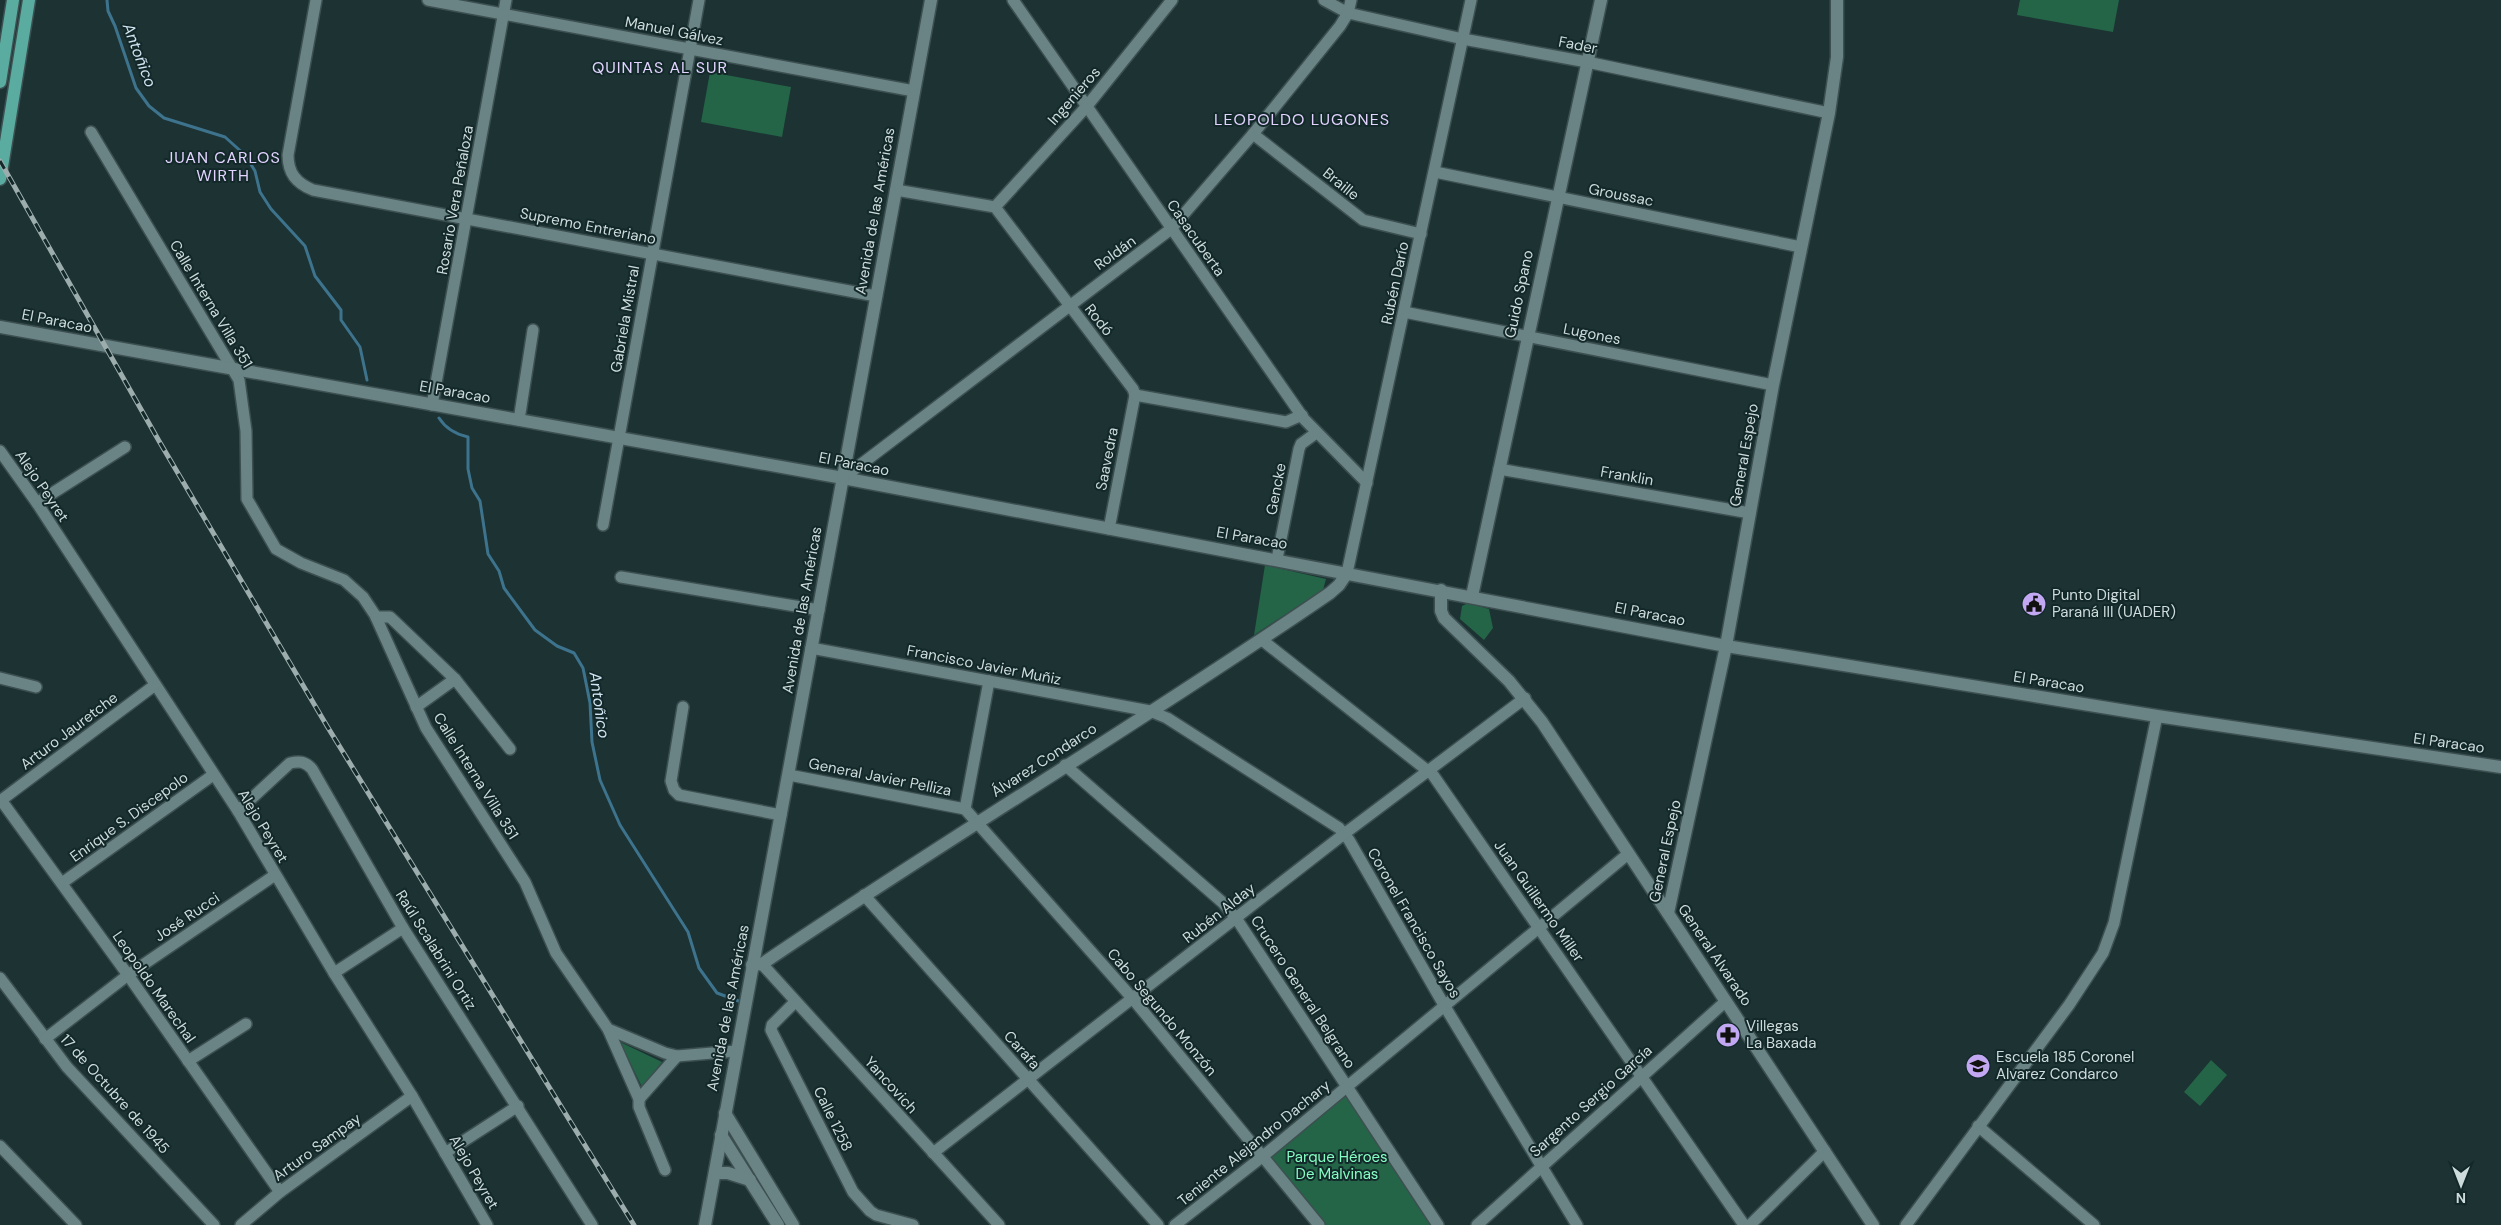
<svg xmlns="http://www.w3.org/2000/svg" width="2501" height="1225" viewBox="0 0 2501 1225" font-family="'DM Sans',sans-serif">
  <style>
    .green { fill: #246447 }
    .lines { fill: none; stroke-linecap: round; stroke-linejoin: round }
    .stream { stroke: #3e738d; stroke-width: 3 }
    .street-casing { stroke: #3d5051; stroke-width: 14 }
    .secondary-casing { stroke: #3d5051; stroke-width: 15 }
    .primary-casing { stroke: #3d5051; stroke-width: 15 }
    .street { stroke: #6a8384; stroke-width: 11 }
    .secondary { stroke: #6a8384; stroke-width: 12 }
    .primary { stroke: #5aaba0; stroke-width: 12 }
    .rail-casing { stroke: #9dadae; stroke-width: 5 }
    .rail { stroke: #122829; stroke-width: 3; stroke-dasharray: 9; stroke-linecap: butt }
    .labels { text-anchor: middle; stroke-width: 4; stroke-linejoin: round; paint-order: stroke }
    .street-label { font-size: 15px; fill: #cedbdc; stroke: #122829 }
    .poi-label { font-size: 15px; fill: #cedbdc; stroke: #122829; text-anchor: start }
    .park-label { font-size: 15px; fill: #85fec3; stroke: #122829 }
    .water-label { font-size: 16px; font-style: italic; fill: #d2e5f3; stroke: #122829 }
    .neighbourhood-label { font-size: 16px; letter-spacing: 1px; fill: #e2d4ff; stroke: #122829 }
  </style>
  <rect width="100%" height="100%" fill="#1c3233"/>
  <g class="green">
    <path d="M2020,0H2119L2113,32L2017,15Z"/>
    <path d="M710,72L791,87L782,137L701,122Z"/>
    <path d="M1265,565L1326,579L1323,590L1254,635Z"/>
    <path d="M1468,603L1489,609L1493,628L1484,640L1460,619L1462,606Z"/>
    <path d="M620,1042L662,1062L642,1087Z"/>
    <path d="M2211,1060L2227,1075L2200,1106L2184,1092Z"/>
    <path d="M1347,1086L1438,1225H1319L1262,1157Z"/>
  </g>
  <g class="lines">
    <g class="stream">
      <path d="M107,0L108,11L115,26L136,88L149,106L164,118L225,137L245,155L255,171L260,192L271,209L305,246L315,276L341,310V320L360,347L367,380"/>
      <path d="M439,418C446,429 455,434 468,437V469L472,488L480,501L488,554L499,571L504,588L535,630L557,646L574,653L583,668L590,703L592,742L600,780L620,825L688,932L699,968L717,993L744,1003"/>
    </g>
    <defs>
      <g id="street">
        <path d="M316,0L288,155C288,173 296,183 313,190L876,296"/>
        <path d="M428,0L914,91"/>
        <path d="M1013,0L1304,419L1367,483"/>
        <path d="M1324,0L1348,13L1463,39L1587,62L1829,113"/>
        <path d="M91,132L239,380L246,431L247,499L276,549L301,563L344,580L363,597L375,615L426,728L525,882L556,953L608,1029L665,1053L677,1056L736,1051"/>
        <path d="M1253,134L1363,220L1421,234"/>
        <path d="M1435,172L1801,247"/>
        <path d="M896,190L995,207L1133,389L1135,395L1109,529"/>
        <path d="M995,207L1087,106L1172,0"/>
        <path d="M1404,312L1773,385"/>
        <path d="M1135,395L1286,422L1302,415"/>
        <path d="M432,405L506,0"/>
        <path d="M519,420L533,330"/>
        <path d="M0,451L37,503L238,811L334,973L412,1096L487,1225"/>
        <path d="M1499,469L1750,513"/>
        <path d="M843,478L1171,229L1253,134L1340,26L1348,13L1351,0"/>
        <path d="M37,503L125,447"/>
        <path d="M603,525L699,0"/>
        <path d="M1277,559L1299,449L1301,444L1316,433"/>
        <path d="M1347,573L1471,0"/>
        <path d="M621,577L819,610"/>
        <path d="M376,617H390L455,679L510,749"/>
        <path d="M1262,640L1433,775L1744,1225"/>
        <path d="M811,648L1150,711L1167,718L1339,828L1349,840L1444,1005L1577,1225"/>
        <path d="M0,678L36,687"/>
        <path d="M989,681L965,809L1133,999L1319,1225"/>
        <path d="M416,707L455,679"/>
        <path d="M683,707L671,781L674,790L679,795L781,815"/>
        <path d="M1065,765L1222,902L1236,918L1438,1225"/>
        <path d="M789,775L965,809"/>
        <path d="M1,800L128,975L280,1192"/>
        <path d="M0,801L155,685"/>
        <path d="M238,811L290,763C299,761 305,761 312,769L403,928L592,1225"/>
        <path d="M62,883L213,775"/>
        <path d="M864,895L1158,1225"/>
        <path d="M762,964L999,1225"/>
        <path d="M334,973L403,928"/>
        <path d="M0,978L67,1067L214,1225"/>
        <path d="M795,1002L772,1025L771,1030L853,1192L870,1211L876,1215L913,1225"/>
        <path d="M608,1029L639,1099V1107L665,1170"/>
        <path d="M45,1039L128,975L275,875"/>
        <path d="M188,1061L246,1024"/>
        <path d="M639,1099L677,1056"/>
        <path d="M1978,1126L2094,1225"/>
        <path d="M0,1146L76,1225"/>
        <path d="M445,1153L518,1106"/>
        <path d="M933,1153L1344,834L1525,698"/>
        <path d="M241,1225L280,1192L412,1096"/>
        <path d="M1175,1225L1262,1157L1628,854"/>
        <path d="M1477,1225L1726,1001"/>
        <path d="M1750,1225L1825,1151"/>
        <path d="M1906,1225L2069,1005L2103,953L2114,923L2157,716"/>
      </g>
      <g id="secondary">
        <path d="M0,327L843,478L1726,646L2157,716L2501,767"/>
        <path d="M1441,590V611L1444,618L1509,681L1542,722L1873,1225"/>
        <path d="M1472,596L1601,0"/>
        <path d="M1668,913L1726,646L1773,385L1829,113L1837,57V0"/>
        <path d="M752,965L762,964C949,837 1144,721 1330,593L1339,585L1347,573"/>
        <path d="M725,1113L793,1225"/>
        <path d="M721,1135L778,1225"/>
        <path d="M715,1173H728L750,1180"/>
        <path d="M705,1225L931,0"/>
      </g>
      <g id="primary">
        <path d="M0,82L13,0"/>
        <path d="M0,179L29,0"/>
      </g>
    </defs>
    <use href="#street" class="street-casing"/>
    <use href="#secondary" class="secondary-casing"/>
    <use href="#primary" class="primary-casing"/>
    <use href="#street" class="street"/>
    <use href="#secondary" class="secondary"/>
    <use href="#primary" class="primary"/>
    <defs>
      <path id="rail" d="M0,161L159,441L327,726L634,1225"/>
    </defs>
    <use href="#rail" class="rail-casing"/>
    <use href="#rail" class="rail"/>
  </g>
  <defs>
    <symbol id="civic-disc" viewBox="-11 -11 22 22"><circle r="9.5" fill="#c2a8f3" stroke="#122829"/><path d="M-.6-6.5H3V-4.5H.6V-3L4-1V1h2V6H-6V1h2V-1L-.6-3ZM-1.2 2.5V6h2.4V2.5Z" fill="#111"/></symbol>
    <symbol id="pharmacy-disc" viewBox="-11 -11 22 22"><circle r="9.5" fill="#c2a8f3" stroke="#122829"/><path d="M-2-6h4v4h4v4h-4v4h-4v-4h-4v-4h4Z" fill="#111"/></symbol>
    <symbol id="school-disc" viewBox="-11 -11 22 22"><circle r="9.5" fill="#c2a8f3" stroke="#122829"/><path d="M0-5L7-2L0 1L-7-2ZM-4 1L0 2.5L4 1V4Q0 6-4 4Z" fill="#111"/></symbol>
  </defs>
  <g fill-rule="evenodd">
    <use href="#civic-disc" x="2020" y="590" width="28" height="28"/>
    <use href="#pharmacy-disc" x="1714" y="1021" width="28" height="28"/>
    <use href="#school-disc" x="1964" y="1052" width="28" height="28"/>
  </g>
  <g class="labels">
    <g class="street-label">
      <text transform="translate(674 31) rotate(11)" y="5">Manuel Gálvez</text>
      <text transform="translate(1578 45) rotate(11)" y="5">Fader</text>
      <text transform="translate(1074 96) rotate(-49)" y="5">Ingenieros</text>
      <text transform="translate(1341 184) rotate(39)" y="5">Braille</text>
      <text transform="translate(1621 195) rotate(11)" y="5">Groussac</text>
      <text transform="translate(455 200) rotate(-80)" y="5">Rosario Vera Peñaloza</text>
      <text transform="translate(875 211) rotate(-80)" y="5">Avenida de las Américas</text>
      <text transform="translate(588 226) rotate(11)" y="5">Supremo Entreriano</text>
      <text transform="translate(1196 238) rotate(55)" y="5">Casacuberta</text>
      <text transform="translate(1115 253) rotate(-36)" y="5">Roldán</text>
      <text transform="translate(1395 283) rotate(-78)" y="5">Rubén Darío</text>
      <text transform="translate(1519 294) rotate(-78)" y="5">Guido Spano</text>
      <text transform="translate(211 304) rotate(59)" y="5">Calle Interna Villa 351</text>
      <text transform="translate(625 319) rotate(-80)" y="5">Gabriela Mistral</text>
      <text transform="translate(1099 320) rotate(52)" y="5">Rodó</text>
      <text transform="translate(57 321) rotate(11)" y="5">El Paracao</text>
      <text transform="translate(1592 334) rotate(11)" y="5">Lugones</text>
      <text transform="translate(455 392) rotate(10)" y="5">El Paracao</text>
      <text transform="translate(1744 455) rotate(-80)" y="5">General Espejo</text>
      <text transform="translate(1107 459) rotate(-79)" y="5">Saavedra</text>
      <text transform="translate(854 464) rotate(11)" y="5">El Paracao</text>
      <text transform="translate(1627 476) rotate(10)" y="5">Franklin</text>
      <text transform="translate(42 486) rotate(56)" y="5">Alejo Peyret</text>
      <text transform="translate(1276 489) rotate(-79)" y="5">Gencke</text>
      <text transform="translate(1252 538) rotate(10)" y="5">El Paracao</text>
      <text transform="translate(802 610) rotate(-80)" y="5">Avenida de las Américas</text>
      <text transform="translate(1650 614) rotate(11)" y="5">El Paracao</text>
      <text transform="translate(984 665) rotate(11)" y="5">Francisco Javier Muñiz</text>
      <text transform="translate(2049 682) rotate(9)" y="5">El Paracao</text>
      <text transform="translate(69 731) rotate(-37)" y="5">Arturo Jauretche</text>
      <text transform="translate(2449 743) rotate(8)" y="5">El Paracao</text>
      <text transform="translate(1044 760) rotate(-33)" y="5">Álvarez Condarco</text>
      <text transform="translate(476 776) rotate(58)" y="5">Calle Interna Villa 351</text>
      <text transform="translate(880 777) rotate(11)" y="5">General Javier Pelliza</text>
      <text transform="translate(129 817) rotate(-36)" y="5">Enrique S. Discepolo</text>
      <text transform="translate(263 826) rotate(59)" y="5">Alejo Peyret</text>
      <text transform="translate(1665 851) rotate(-78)" y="5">General Espejo</text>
      <text transform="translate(1539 901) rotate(55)" y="5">Juan Guillermo Miller</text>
      <text transform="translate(1219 913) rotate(-38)" y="5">Rubén Alday</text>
      <text transform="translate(187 917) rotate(-34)" y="5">José Rucci</text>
      <text transform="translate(1414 923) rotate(60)" y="5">Coronel Francisco Sayos</text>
      <text transform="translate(436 950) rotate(58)" y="5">Raúl Scalabrini Ortiz</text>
      <text transform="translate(1715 955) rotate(56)" y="5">General Alvarado</text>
      <text transform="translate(154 987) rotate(55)" y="5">Leopoldo Marechal</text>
      <text transform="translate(1303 992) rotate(57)" y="5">Crucero General Belgrano</text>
      <text transform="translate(728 1008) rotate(-79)" y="5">Avenida de las Américas</text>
      <text transform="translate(1162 1012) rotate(50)" y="5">Cabo Segundo Monzón</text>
      <text transform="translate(1022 1050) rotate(48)" y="5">Carafa</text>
      <text transform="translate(891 1085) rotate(48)" y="5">Yancovich</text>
      <text transform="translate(115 1094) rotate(48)" y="5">17 de Octubre de 1945</text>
      <text transform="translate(1591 1101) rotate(-42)" y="5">Sargento Sergio García</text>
      <text transform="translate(833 1119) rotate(64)" y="5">Calle 1258</text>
      <text transform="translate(1254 1143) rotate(-39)" y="5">Teniente Alejandro Dachary</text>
      <text transform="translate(317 1147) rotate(-36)" y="5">Arturo Sampay</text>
      <text transform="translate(474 1172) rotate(60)" y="5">Alejo Peyret</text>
    </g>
    <g class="poi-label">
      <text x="2052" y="600">Punto Digital<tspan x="2052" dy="17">Paraná III (UADER)</tspan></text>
      <text x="1746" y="1031">Villegas<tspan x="1746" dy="17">La Baxada</tspan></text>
      <text x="1996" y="1062">Escuela 185 Coronel<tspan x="1996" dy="17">Alvarez Condarco</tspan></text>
    </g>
    <g class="park-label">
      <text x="1337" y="1162">Parque Héroes<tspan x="1337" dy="17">De Malvinas</tspan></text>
    </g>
    <g class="water-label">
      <text transform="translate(140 55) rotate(69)" y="6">Antoñico</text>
      <text transform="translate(600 705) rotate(82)" y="6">Antoñico</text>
    </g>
    <g class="neighbourhood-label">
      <text x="660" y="73">QUINTAS AL SUR</text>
      <text x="1302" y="125">LEOPOLDO LUGONES</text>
      <text x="223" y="163">JUAN CARLOS<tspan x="223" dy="18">WIRTH</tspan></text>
    </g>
  </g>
  <g transform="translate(2461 1185) rotate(180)" stroke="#122829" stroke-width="4" paint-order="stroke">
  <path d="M0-4L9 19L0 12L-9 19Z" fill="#cedbdc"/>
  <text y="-8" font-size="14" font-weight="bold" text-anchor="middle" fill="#cedbdc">N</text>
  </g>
</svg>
